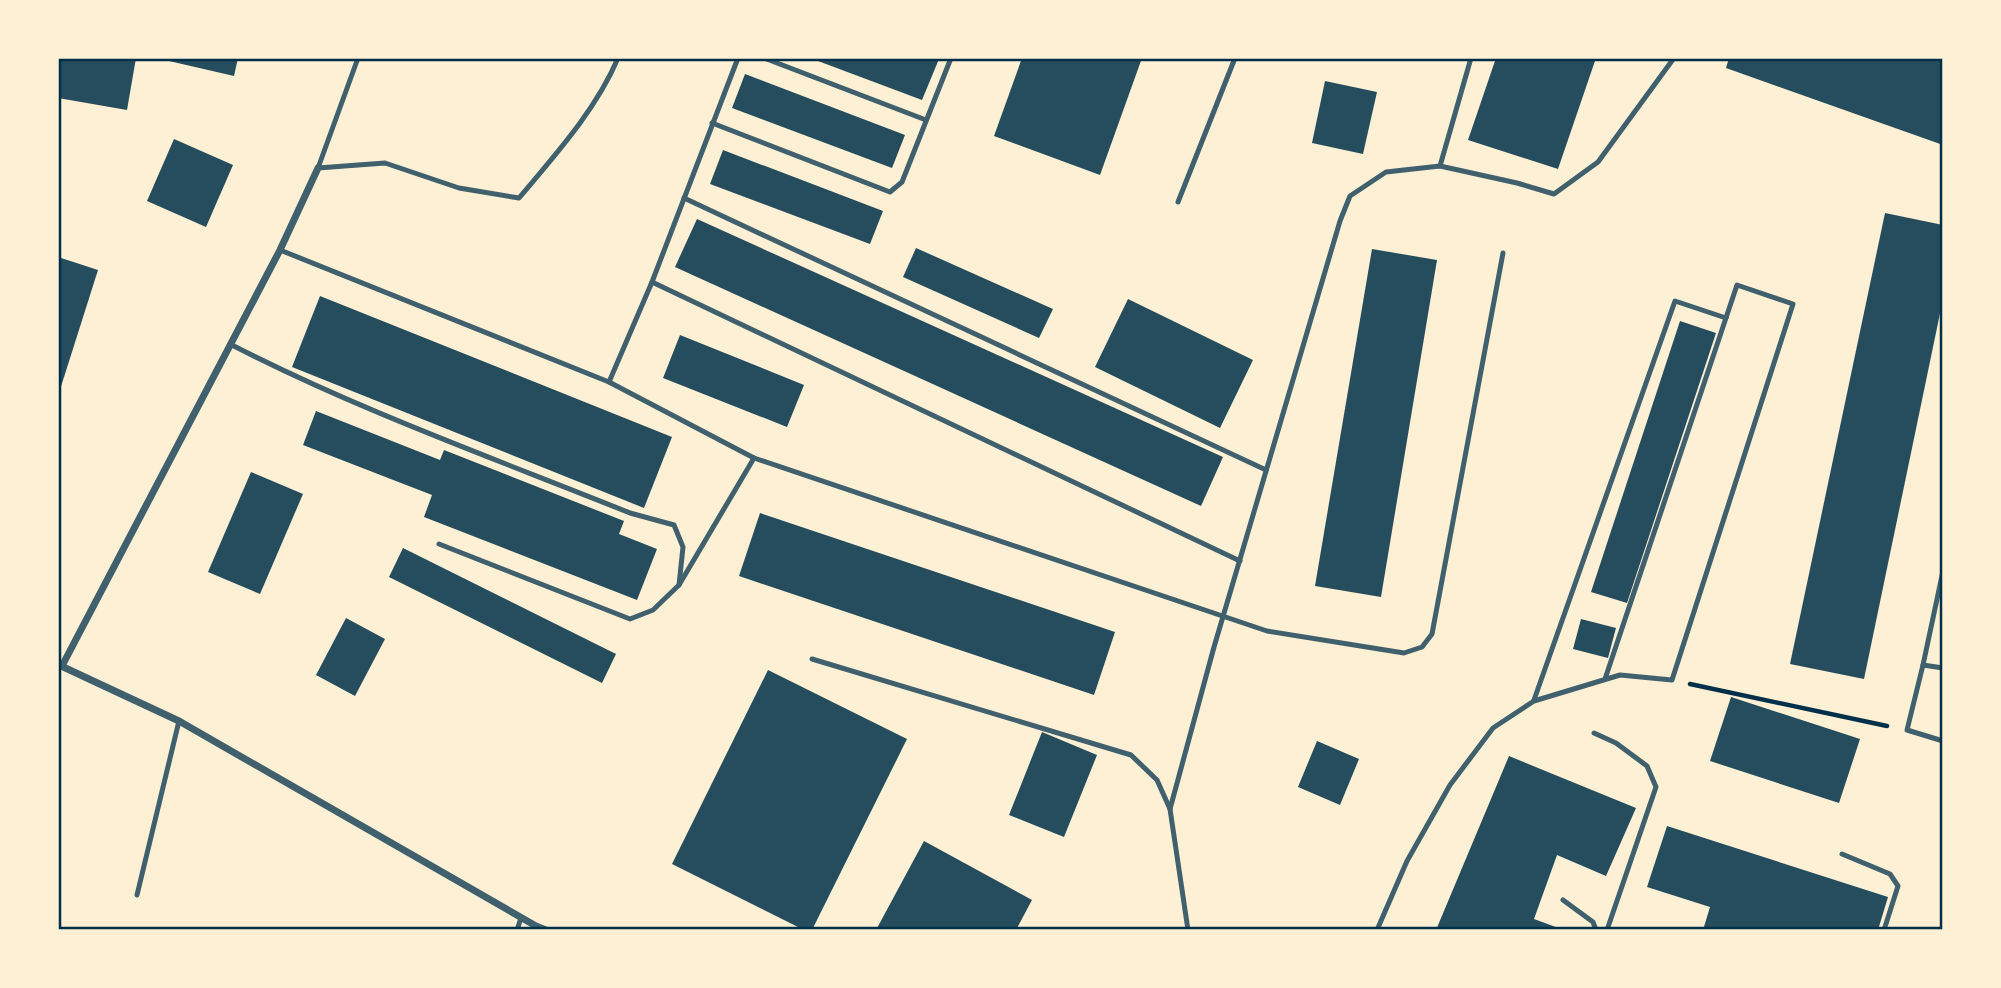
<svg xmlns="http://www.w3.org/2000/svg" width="2001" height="988" viewBox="0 0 2001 988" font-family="'Roboto Serif',serif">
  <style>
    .building { fill: #264d5e }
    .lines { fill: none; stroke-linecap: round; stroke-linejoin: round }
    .path { stroke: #003049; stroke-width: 4.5 }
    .service { stroke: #3f606c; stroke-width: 5 }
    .minor { stroke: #3f606c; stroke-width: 7 }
    .neatline { fill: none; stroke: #003049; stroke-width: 2.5 }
  </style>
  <rect width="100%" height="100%" fill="#fdf0d5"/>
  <g class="building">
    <path d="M58,58H136L127,110L58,98Z"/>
    <path d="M169,58H238L234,76L169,61Z"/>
    <path d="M810,58H937L939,59L922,100Z"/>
    <path d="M1022,58H1142L1100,175L994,136Z"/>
    <path d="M1496,58H1596L1558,169L1468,140Z"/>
    <path d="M1729,58H1943V145L1726,68Z"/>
    <path d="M745,74L905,135L892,168L732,108Z"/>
    <path d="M1325,81L1377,92L1363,154L1312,143Z"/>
    <path d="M174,139L233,165L206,227L147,201Z"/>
    <path d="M723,150L883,211L870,244L710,184Z"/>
    <path d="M1885,213L1943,225V299L1864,679L1790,664Z"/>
    <path d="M697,219L1223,457L1201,506L675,267Z"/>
    <path d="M916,248L1053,309L1039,338L903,277Z"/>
    <path d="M1372,249L1437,260L1381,597L1315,586Z"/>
    <path d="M58,257L98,270L58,396Z"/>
    <path d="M320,296L672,437L644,508L292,367Z"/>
    <path d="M1128,299L1253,360L1220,428L1095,367Z"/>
    <path d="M1680,321L1716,333L1627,603L1591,592Z"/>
    <path d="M680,335L804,385L787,427L663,378Z"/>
    <path d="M316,411L440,460L444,450L624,521L619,534L657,549L637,600L424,517L432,495L303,445Z"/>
    <path d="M251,472L303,494L260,594L208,572Z"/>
    <path d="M760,513L1115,632L1094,695L739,576Z"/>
    <path d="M403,548L616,654L602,683L389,577Z"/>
    <path d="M346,618L385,639L355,696L316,675Z"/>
    <path d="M1581,619L1616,628L1608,658L1573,649Z"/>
    <path d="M768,670L907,739L812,930H804L672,864Z"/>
    <path d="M1731,697L1860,739L1839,803L1710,761Z"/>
    <path d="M1042,732L1097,755L1064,837L1009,815Z"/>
    <path d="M1317,741L1359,759L1340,805L1298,787Z"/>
    <path d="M1509,756L1636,808L1606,876L1557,855L1534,919L1564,930H1436Z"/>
    <path d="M1667,826L1888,897L1878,930H1703L1710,907L1647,887Z"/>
    <path d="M924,841L1032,900L1016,930H876Z"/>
  </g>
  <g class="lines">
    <path class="path" d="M1690,684L1887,726"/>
    <g class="service">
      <path d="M358,58L318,168L385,163L459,188L519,198C555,155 596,110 618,58"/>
      <path d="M764,58L926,120"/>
      <path d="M712,123L890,192L902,182L951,58"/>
      <path d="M1440,166L1471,58"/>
      <path d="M684,198L1266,470"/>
      <path d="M1178,202L1235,58"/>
      <path d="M280,250L609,382L754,458L1267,631L1404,653L1422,647L1432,634L1503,253"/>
      <path d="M652,282L1240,561"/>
      <path d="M230,344C358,410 496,459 630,513L674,525L683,547L679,585"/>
      <path d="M609,382L652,282L738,58"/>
      <path d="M439,544L630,619L653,610L679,585L754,458"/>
      <path d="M1943,571L1923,665L1943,668"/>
      <path d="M812,659L1131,755L1157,780L1170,809"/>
      <path d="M1923,665L1907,730L1943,741"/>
      <path d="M1534,700L1675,301L1726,318"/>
      <path d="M1594,733L1616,743L1647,766L1656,787L1607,930"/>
      <path d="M1842,854L1890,874L1898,886L1884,930"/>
      <path d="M137,895L179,721"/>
      <path d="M1563,900L1593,922L1596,930"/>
      <path d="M517,930L521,918"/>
      <path d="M1188,930L1170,809L1214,647L1340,221L1350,196L1386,172L1440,166L1517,183L1554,194L1598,162L1674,58"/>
      <path d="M1377,930L1407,861L1450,785L1493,728L1534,701L1620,675L1672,680L1793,304L1737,285L1605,679"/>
    </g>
    <g class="minor">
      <path d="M59,665L179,721L536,926L546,930"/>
      <path d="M62,666L280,250L318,168"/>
    </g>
  </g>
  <rect width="2001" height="988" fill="none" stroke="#fdf0d5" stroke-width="119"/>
  <rect x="60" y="60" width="1881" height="868" class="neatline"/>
</svg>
